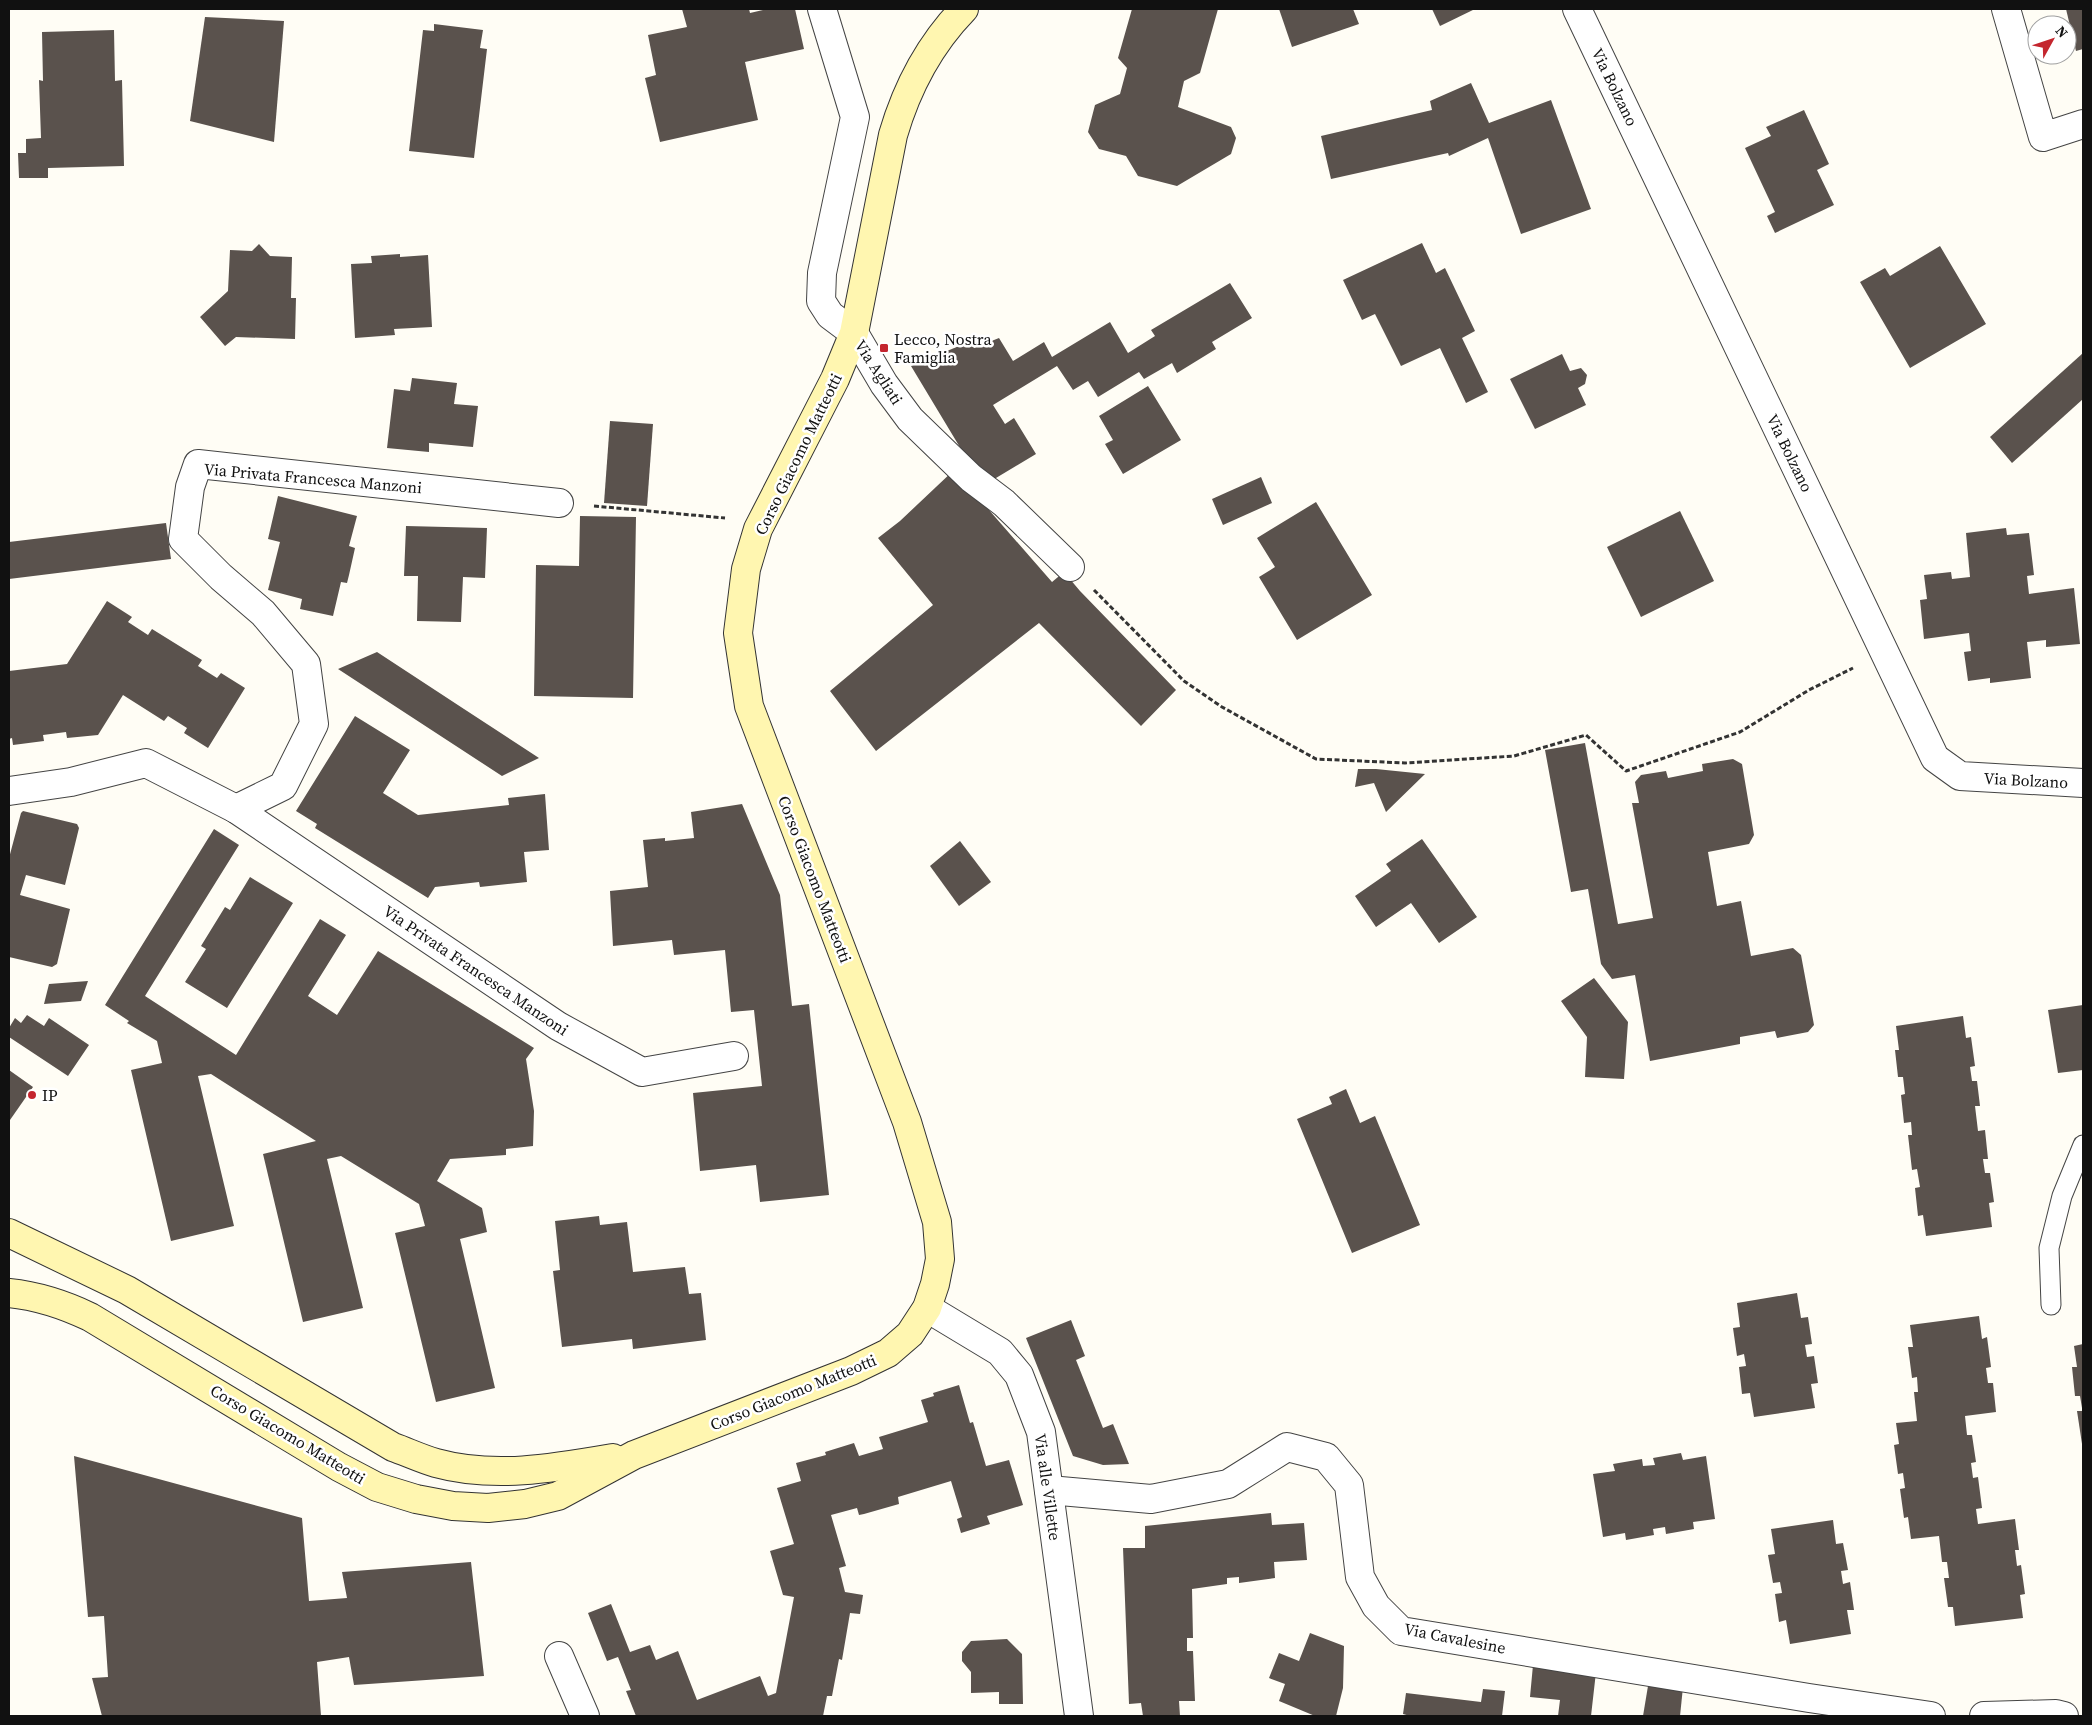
<svg xmlns="http://www.w3.org/2000/svg" width="2092" height="1725" viewBox="0 0 2092 1725" font-family="'Source Serif 4',serif">
  <style>
    .building { fill: #5a524d }
    .lines { fill: none; stroke-linecap: round; stroke-linejoin: round }
    .lane-casing { stroke: #444; stroke-width: 21 }
    .street-casing { stroke: #444; stroke-width: 30 }
    .secondary-casing { stroke: #333; stroke-width: 30 }
    .path { stroke: #333; stroke-width: 3; stroke-dasharray: 5 2.5; stroke-linecap: butt }
    .lane { stroke: #fff; stroke-width: 19 }
    .street { stroke: #fff; stroke-width: 28 }
    .secondary { stroke: #fff6b0; stroke-width: 28 }
    .poi-dot { fill: #c4262e; stroke: #fff; stroke-width: 2 }
    .labels { text-anchor: middle; stroke-width: 5; stroke-linejoin: round; paint-order: stroke }
    .street-label { font-size: 16px; fill: #111; stroke: #fff }
    .poi-label { font-size: 16px; fill: #111; stroke: #fff; text-anchor: start }
  </style>
  <rect width="100%" height="100%" fill="#fffdf5"/>
  <g class="building">
    <path d="M682,9H749L750,13L767,9H795L804,49L745,62L758,120L660,142L645,78L656,75L648,35L687,27Z"/>
    <path d="M1132,9H1218L1200,73L1184,81L1178,107L1231,127L1236,138L1231,154L1177,186L1138,176L1126,156L1099,149L1088,132L1095,105L1120,94L1127,68L1118,58Z"/>
    <path d="M1279,9H1353L1359,24L1292,47Z"/>
    <path d="M1432,9H1475L1440,26Z"/>
    <path d="M2066,9H2083V49L2076,51Z"/>
    <path d="M205,17L284,21L274,142L190,121Z"/>
    <path d="M434,24L483,30L480,48L487,49L474,158L409,151L423,30L434,31Z"/>
    <path d="M114,30L115,81L122,80L124,166L48,168V178H19L18,153H26V139L41,138L39,80L43,81L42,32Z"/>
    <path d="M1471,83L1489,123L1551,100L1591,209L1521,234L1488,138L1449,156L1448,153L1331,179L1321,136L1432,110L1430,101Z"/>
    <path d="M1804,110L1829,164L1817,170L1834,205L1775,233L1767,216L1775,212L1745,148L1771,136L1766,127Z"/>
    <path d="M1422,243L1436,273L1445,268L1475,331L1462,338L1488,392L1466,403L1440,348L1401,366L1375,314L1362,320L1343,280Z"/>
    <path d="M259,244L270,256L292,257L291,298H296L295,339L236,337L225,346L200,317L228,291L230,250L252,251Z"/>
    <path d="M1940,246L1986,324L1910,368L1860,282L1885,268L1890,276Z"/>
    <path d="M400,254V257L428,255L432,327L394,329L395,335L355,338L351,264L372,263L371,256Z"/>
    <path d="M1230,283L1252,318L1212,342L1216,349L1177,373L1172,363L1144,379L1139,372L1098,397L1088,381L1073,390L1057,366L993,405L1005,424L1014,418L1036,454L986,484L964,454L911,366L971,341L974,348L999,338L1013,361L1044,342L1052,357L1110,322L1128,353L1155,336L1151,330Z"/>
    <path d="M2083,353V399L2012,463L1990,437Z"/>
    <path d="M1562,354L1570,371L1581,368L1587,375L1585,384L1578,388L1586,405L1535,429L1510,379Z"/>
    <path d="M412,378L457,383L454,404L478,406L473,447L429,443V452L387,448L394,389L410,391Z"/>
    <path d="M1148,386L1181,440L1123,474L1105,444L1113,440L1099,416Z"/>
    <path d="M610,421L653,424L647,506L604,503Z"/>
    <path d="M954,470L1052,582L1064,572L1080,591L1176,690L1141,726L1039,623L876,751L830,691L933,605L878,538L900,521Z"/>
    <path d="M1261,477L1272,503L1223,525L1212,499Z"/>
    <path d="M278,496L357,516L349,546L355,548L349,575L347,583L341,582L333,616L300,609L302,599L268,590L280,542L268,539Z"/>
    <path d="M1316,502L1372,595L1297,640L1259,577L1275,567L1257,538Z"/>
    <path d="M1680,511L1714,581L1641,617L1607,547Z"/>
    <path d="M580,516L636,517L633,698L534,696L536,565L579,566Z"/>
    <path d="M166,523L171,559L9,579V542Z"/>
    <path d="M406,526L487,528L485,578L463,577L461,622L417,621L418,576H404Z"/>
    <path d="M2006,528L2007,535L2029,533L2034,575L2027,576L2029,594L2074,588L2080,644L2046,647V640L2027,642L2031,678L1990,683V678L1968,681L1964,652L1971,651L1969,633L1924,639L1920,600L1927,599L1924,575L1951,572L1952,579L1970,577L1966,533Z"/>
    <path d="M107,601L132,617L128,622L148,635L152,629L202,660L198,666L217,678L221,673L245,688L208,748L184,733L187,728L168,716L164,721L123,695L98,735L67,738L66,732L43,735L44,741L13,745L12,738L9,739V671L67,664Z"/>
    <path d="M377,652L464,709L539,758L502,776L338,669Z"/>
    <path d="M355,716L410,750L383,793L418,815L509,805L508,798L545,794L549,850L524,852L527,882L480,887L479,882L435,887L428,898L315,828L317,824L296,811Z"/>
    <path d="M1585,743L1618,924L1653,918L1632,803H1639L1635,782L1641,775L1666,771L1668,778L1703,771L1702,764L1733,759L1742,764L1754,835L1749,844L1708,852L1717,906L1741,901L1751,956L1793,948L1801,955L1814,1025L1808,1032L1777,1038L1775,1031L1740,1037V1044L1650,1061L1635,975L1612,979L1601,964L1588,889L1571,892L1545,750Z"/>
    <path d="M1358,769H1376L1425,774L1386,812L1374,783L1355,787Z"/>
    <path d="M742,804L780,895L792,1006L809,1004L829,1195L760,1202L756,1165L700,1171L693,1093L762,1086L754,1010L731,1012L725,950L674,955L672,940L613,946L610,891L648,887L643,840L665,838V841L694,838L691,812Z"/>
    <path d="M23,811L77,824L79,828L65,885L26,875L20,895L70,909L57,964L52,967L9,957V858L21,813Z"/>
    <path d="M214,829L239,845L145,996L236,1055L320,919L346,935L308,996L337,1015L378,951L534,1048L526,1059L534,1111L533,1146L506,1149V1155L450,1159L437,1181L482,1208L487,1232L460,1239L495,1388L436,1402L395,1233L425,1226L419,1204L341,1156L327,1159L363,1308L303,1322L263,1154L316,1141L211,1074L198,1076L234,1226L171,1241L131,1070L162,1063L157,1041L127,1023L129,1021L105,1005Z"/>
    <path d="M1422,839L1477,917L1439,943L1411,903L1376,927L1355,896L1391,871L1386,864Z"/>
    <path d="M960,841L991,882L959,906L930,866Z"/>
    <path d="M250,877L293,903L227,1008L185,982L206,949L201,946L225,907L230,910Z"/>
    <path d="M1594,978L1628,1022L1624,1079L1585,1077L1587,1037L1561,1001Z"/>
    <path d="M88,981L81,1001L44,1004L49,984Z"/>
    <path d="M2083,1005V1070L2058,1073L2048,1010Z"/>
    <path d="M27,1015L44,1026L49,1018L89,1045L68,1076L9,1037V1028L15,1018L21,1023Z"/>
    <path d="M1963,1016L1966,1038L1971,1037L1975,1066L1970,1067L1972,1081H1977L1980,1106H1975L1978,1131L1985,1130L1988,1159H1983L1985,1173H1990L1994,1202L1989,1203L1992,1227L1926,1236L1923,1215L1918,1216L1915,1188L1920,1187L1917,1169L1912,1170L1908,1135H1912L1911,1122L1904,1123L1901,1095L1905,1094L1903,1077H1898L1895,1050H1899L1896,1026Z"/>
    <path d="M9,1070L33,1087L10,1120L9,1119Z"/>
    <path d="M1346,1089L1360,1123L1375,1116L1420,1225L1352,1253L1297,1119L1332,1104L1329,1097Z"/>
    <path d="M599,1216L600,1225L627,1222L633,1272L685,1267L689,1294L701,1293L706,1340L633,1349L632,1339L562,1347L553,1271L560,1270L555,1221Z"/>
    <path d="M1797,1293L1801,1318L1808,1317L1812,1344L1805,1345L1807,1357L1814,1356L1818,1383L1811,1384L1815,1408L1754,1417L1750,1393L1742,1394L1739,1367L1746,1366L1744,1354L1737,1356L1733,1328L1740,1327L1737,1303Z"/>
    <path d="M1979,1316L1982,1339L1987,1337L1991,1367L1986,1368L1988,1383H1993L1996,1412L1965,1416L1967,1435H1972L1976,1462L1971,1463L1973,1478L1978,1477L1982,1508L1976,1509L1978,1524L2015,1519L2019,1550H2015L2017,1566L2021,1565L2025,1594L2020,1595L2023,1618L1955,1626L1953,1607H1948L1944,1578H1949L1947,1562H1942L1939,1536L1911,1539L1908,1517L1904,1518L1900,1489L1905,1488L1903,1473L1898,1474L1894,1445L1899,1444L1896,1423L1917,1421L1914,1392H1918L1917,1377L1912,1378L1908,1347H1913L1910,1325Z"/>
    <path d="M1071,1320L1085,1356L1076,1360L1103,1428L1113,1424L1129,1464L1103,1465L1073,1456L1026,1338Z"/>
    <path d="M2083,1344V1408H2082L2080,1396H2075L2072,1367H2077L2074,1346Z"/>
    <path d="M959,1385L970,1423L973,1422L986,1466L1009,1460L1023,1505L987,1516L990,1524L961,1533L957,1519L962,1517L951,1481L898,1497L899,1504L864,1514L859,1515L857,1508L831,1515L846,1566L839,1568L845,1592L863,1595L860,1614L850,1613L842,1660L839,1659L832,1696H827L823,1716H636L626,1691L631,1690L618,1657L607,1661L588,1613L611,1604L630,1652L650,1645L656,1660L678,1651L697,1700L760,1676L768,1696L776,1693L794,1597L783,1595L770,1551L794,1544L777,1488L801,1481L796,1463L826,1455L825,1452L854,1443L859,1456L883,1449L879,1437L928,1422L921,1400L934,1396L933,1393Z"/>
    <path d="M2077,1411H2083V1444H2082Z"/>
    <path d="M1681,1453L1683,1460L1706,1456L1715,1519L1693,1522L1694,1529L1666,1534L1665,1527L1653,1529L1654,1535L1626,1540L1625,1533L1603,1537L1593,1474L1615,1471L1613,1464L1642,1459L1643,1466L1655,1465L1653,1458Z"/>
    <path d="M74,1456L302,1518L309,1601L347,1598L342,1572L471,1562L484,1676L354,1685L349,1657L317,1662L321,1716H102L92,1678L108,1677L104,1616L88,1617Z"/>
    <path d="M1271,1513L1272,1525L1304,1523L1307,1560L1274,1562L1275,1578L1239,1583V1577L1227,1578V1584L1192,1589L1193,1638H1187V1651H1193L1195,1701H1179L1180,1716H1143L1141,1703L1129,1704L1123,1548H1145V1526Z"/>
    <path d="M1833,1520L1836,1544L1843,1543L1848,1570L1841,1571L1843,1584L1850,1582L1854,1610H1847L1851,1634L1790,1644L1786,1620L1779,1622L1775,1594L1782,1593L1780,1582L1773,1583L1768,1555L1775,1554L1771,1529Z"/>
    <path d="M1310,1633L1344,1646L1343,1688L1336,1716H1315L1279,1701L1285,1684L1269,1678L1279,1653L1299,1661Z"/>
    <path d="M1007,1639L1022,1654L1023,1704H999V1692L971,1693V1672L962,1661V1652L971,1641Z"/>
    <path d="M1533,1665L1596,1672L1591,1716H1558L1560,1700L1530,1697Z"/>
    <path d="M1649,1680L1683,1687L1680,1716H1643Z"/>
    <path d="M1483,1689L1505,1691L1502,1716H1410L1403,1714L1406,1693L1481,1702Z"/>
  </g>
  <g class="lines">
    <defs>
      <path id="lane" d="M2051,1305L2049,1248L2062,1196L2083,1145"/>
      <g id="street">
        <path d="M822,9L855,117L822,273L821,301L830,315L854,333L884,384L910,419L971,478L1004,503L1070,567"/>
        <path d="M1577,9L1935,758L1960,776L2083,783"/>
        <path d="M2006,9L2043,137L2083,124"/>
        <path d="M9,791L71,782L146,763L236,809L558,1026L642,1072L734,1056"/>
        <path d="M236,809L283,786L314,724L306,664L263,613L221,577L183,539L190,487L198,464L559,503"/>
        <path d="M927,1308L1000,1352L1019,1375L1041,1432L1079,1716"/>
        <path d="M1049,1490L1151,1499L1228,1484L1287,1447L1326,1457L1349,1485L1360,1577L1376,1606L1401,1631L1809,1698L1931,1716"/>
        <path d="M559,1656L585,1716"/>
        <path d="M1984,1716L2056,1714L2064,1716"/>
      </g>
      <g id="secondary">
        <path d="M9,1233L127,1290L393,1447C407,1452 422,1459 436,1463C494,1479 555,1468 613,1458"/>
        <path d="M9,1293C38,1296 63,1304 90,1317L339,1467L377,1487L416,1499L453,1506L488,1508L525,1504L558,1496L634,1455L851,1371L888,1353L910,1334L927,1308L935,1284L940,1259L937,1222L907,1122L749,706L738,633L746,569L758,529L835,379L854,333L893,135C907,87 929,45 964,9"/>
      </g>
    </defs>
    <use href="#lane" class="lane-casing"/>
    <use href="#street" class="street-casing"/>
    <use href="#secondary" class="secondary-casing"/>
    <g class="path">
      <path d="M594,506L725,518"/>
      <path d="M1094,590L1184,681L1222,707L1316,759L1405,763L1514,756L1586,735L1626,771L1740,732L1809,690L1853,668"/>
    </g>
    <use href="#lane" class="lane"/>
    <use href="#street" class="street"/>
    <use href="#secondary" class="secondary"/>
  </g>
  <g class="poi-dot">
    <rect x="879" y="343" width="10" height="10" rx="2.5"/>
    <circle cx="32" cy="1095" r="5"/>
  </g>
  <g class="labels">
    <g class="street-label">
      <text transform="translate(1615 87) rotate(64)" y="6">Via Bolzano</text>
      <text transform="translate(879 372) rotate(57)" y="6">Via Agliati</text>
      <text transform="translate(1790 453) rotate(64)" y="6">Via Bolzano</text>
      <text transform="translate(798 454) rotate(-64)" y="6">Corso Giacomo Matteotti</text>
      <text transform="translate(313 478) rotate(5)" y="6">Via Privata Francesca Manzoni</text>
      <text transform="translate(2026 780) rotate(3)" y="6">Via Bolzano</text>
      <text transform="translate(815 879) rotate(69)" y="6">Corso Giacomo Matteotti</text>
      <text transform="translate(476 970) rotate(34)" y="6">Via Privata Francesca Manzoni</text>
      <text transform="translate(793 1392) rotate(-22)" y="6">Corso Giacomo Matteotti</text>
      <text transform="translate(288 1434) rotate(31)" y="6">Corso Giacomo Matteotti</text>
      <text transform="translate(1048 1487) rotate(82)" y="6">Via alle Villette</text>
      <text transform="translate(1455 1638) rotate(11)" y="6">Via Cavalesine</text>
    </g>
    <g class="poi-label">
      <text x="894" y="345">Lecco, Nostra<tspan x="894" dy="18">Famiglia</tspan></text>
      <text x="42" y="1101">IP</text>
    </g>
  </g>
  <rect width="2092" height="1725" fill="none" stroke="#111111" stroke-width="20"/>
  <g transform="translate(2052 40) rotate(50)"><circle r="24" fill="#ffffff" stroke="#a0a0a0"/>
  <path d="M0-4L9 19L0 12L-9 19Z" fill="#c4262e"/>
  <text y="-8" font-size="14" font-weight="bold" text-anchor="middle" fill="#111111">N</text>
  </g>
</svg>
